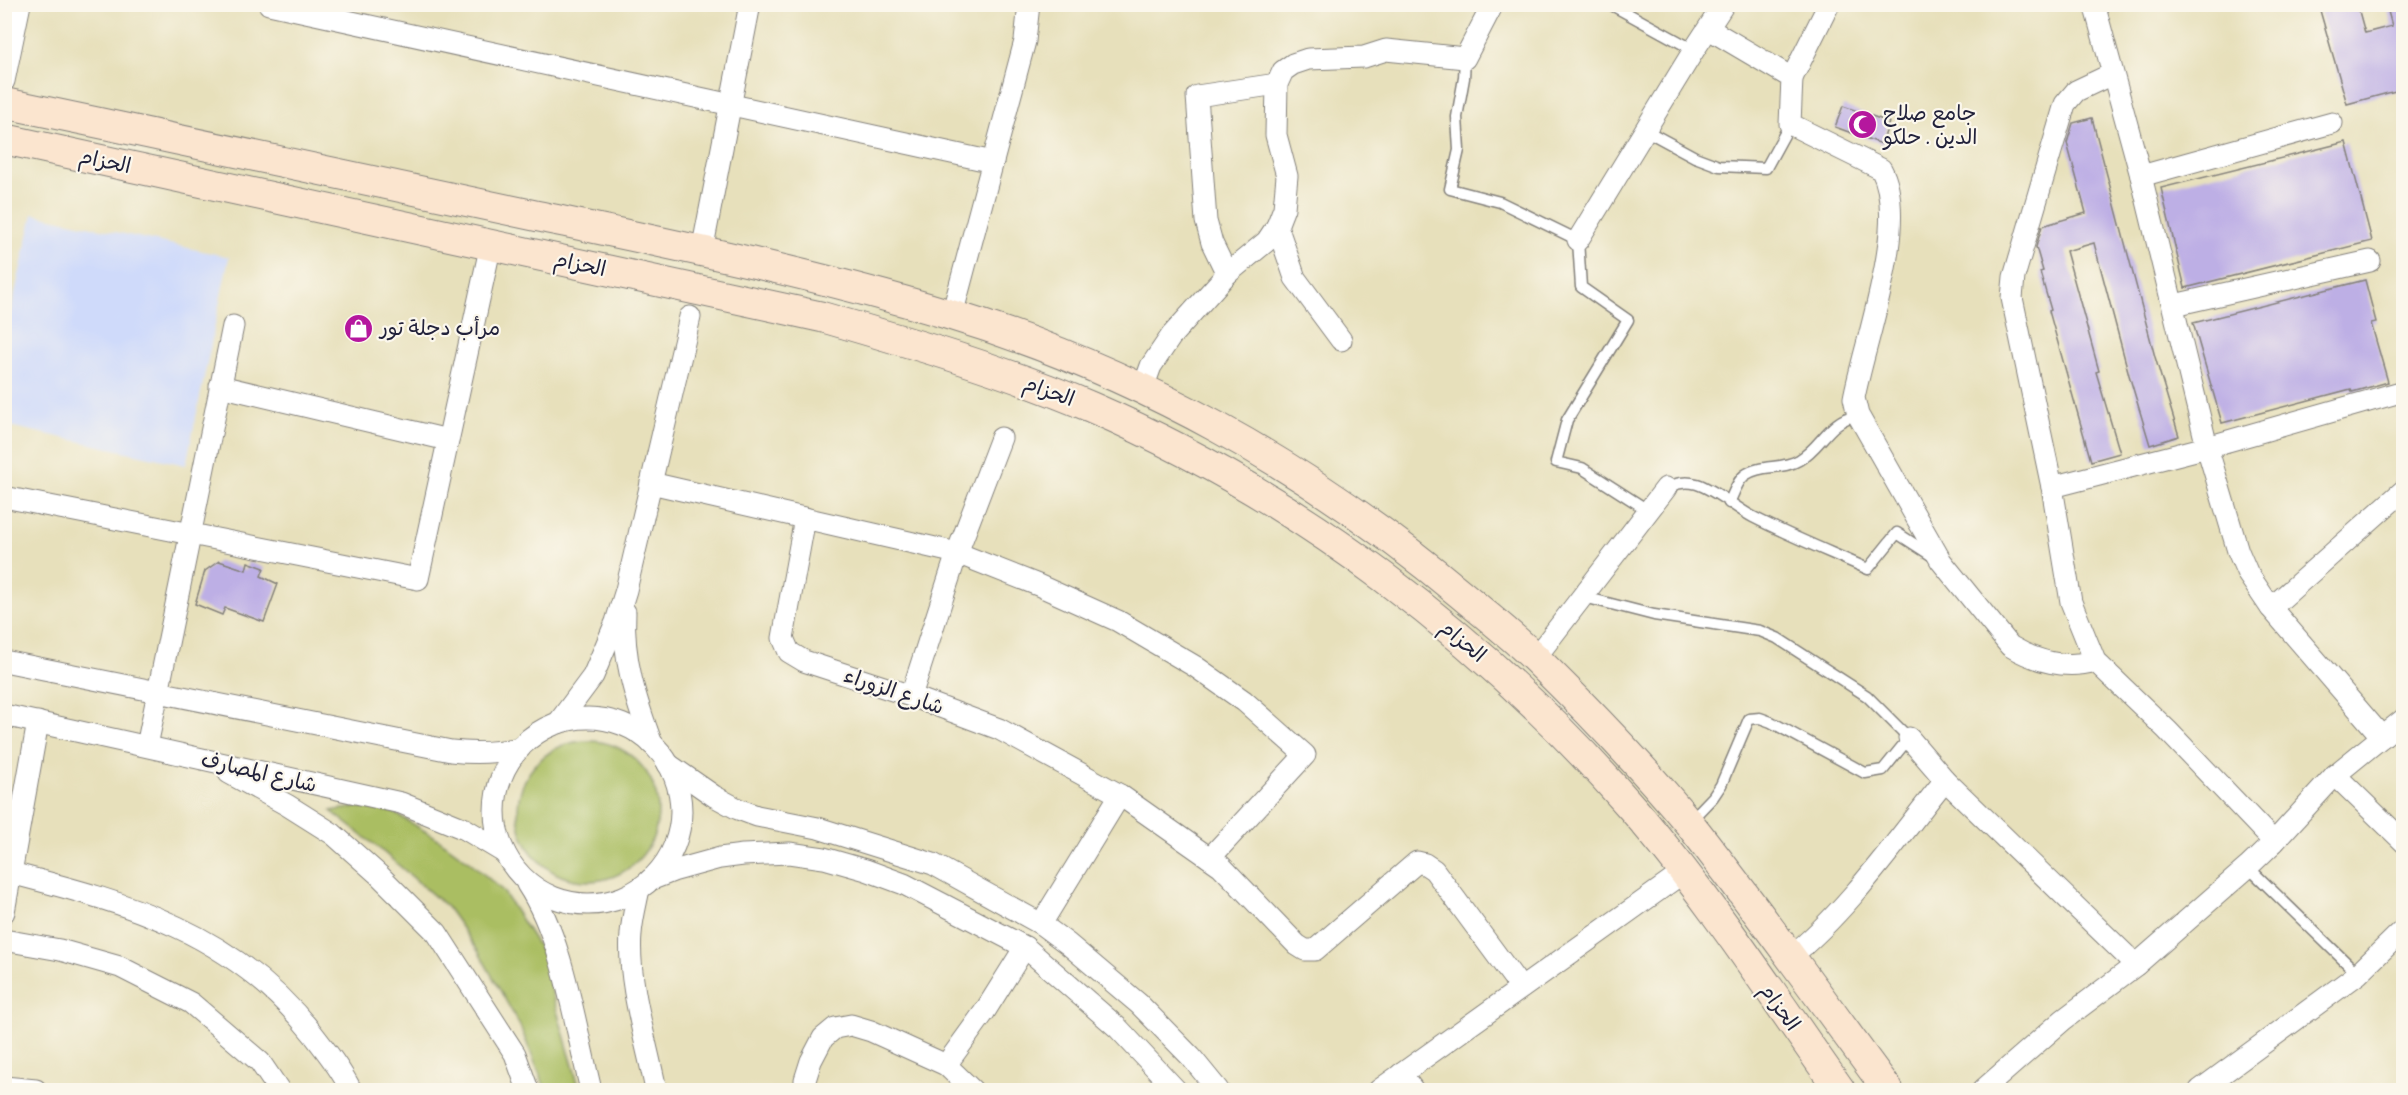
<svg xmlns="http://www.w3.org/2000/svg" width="2408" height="1095" viewBox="0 0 2408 1095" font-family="'Patrick Hand','Playpen Sans Arabic',sans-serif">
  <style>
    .built { fill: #cfdafa }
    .green { fill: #aabe62; stroke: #66704e; stroke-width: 1.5 }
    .building { fill: #bdafe5 }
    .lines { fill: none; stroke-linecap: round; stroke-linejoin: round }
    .service-casing { stroke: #84817b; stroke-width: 13 }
    .minor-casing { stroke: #84817b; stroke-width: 23 }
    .secondary-casing { stroke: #84817b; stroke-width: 32 }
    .service { stroke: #fff; stroke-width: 10 }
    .minor { stroke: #fff; stroke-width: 21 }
    .secondary { stroke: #fbe5cf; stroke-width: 30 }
    .labels { text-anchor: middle; stroke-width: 4.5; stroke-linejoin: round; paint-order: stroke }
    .poi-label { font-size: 21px; fill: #22223b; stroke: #fbf7ec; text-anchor: start }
    .street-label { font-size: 21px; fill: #22223b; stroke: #fbf7ec }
  </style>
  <rect width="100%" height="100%" fill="#fbf7ec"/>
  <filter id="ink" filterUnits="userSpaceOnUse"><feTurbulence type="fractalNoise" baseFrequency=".0167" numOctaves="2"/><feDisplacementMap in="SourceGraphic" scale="12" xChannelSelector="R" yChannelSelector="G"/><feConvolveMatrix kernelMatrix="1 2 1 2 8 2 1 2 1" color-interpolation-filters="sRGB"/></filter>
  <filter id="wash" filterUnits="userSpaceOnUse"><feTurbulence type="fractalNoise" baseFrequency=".008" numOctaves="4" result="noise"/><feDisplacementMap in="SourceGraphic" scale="24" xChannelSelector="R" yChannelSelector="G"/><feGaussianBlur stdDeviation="1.35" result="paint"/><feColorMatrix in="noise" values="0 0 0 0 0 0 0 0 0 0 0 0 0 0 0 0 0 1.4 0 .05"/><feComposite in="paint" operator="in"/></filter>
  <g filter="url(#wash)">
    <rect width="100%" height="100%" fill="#e7e0bb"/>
    <path class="built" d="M33,214L229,257L186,465L5,425V337Z"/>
    <g class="green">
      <circle cx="588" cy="811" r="70"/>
      <path d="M357,807L393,812L438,839L470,862L503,891L545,957L553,997L580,1090H546L520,1026L478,951L447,907L381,850L331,811Z"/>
    </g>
    <g id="blocks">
      <g class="building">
        <path d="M2330,4H2357L2365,33L2392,26L2386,4H2403V89L2347,104L2319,7Z"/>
        <path d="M1843,106L1889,122L1882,144L1835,127Z"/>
        <path d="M2092,118L2155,357L2179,436L2150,445L2129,375L2095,247L2094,243L2066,251L2099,371L2096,372L2120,453L2091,461L2049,311L2051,310L2040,272L2043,271L2036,247L2042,226L2086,213L2067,143L2073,123Z"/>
        <path d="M2346,142L2372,241L2185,288L2161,188Z"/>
        <path d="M2365,280L2376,322L2371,323L2388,382L2352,392L2351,389L2222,423L2193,323Z"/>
        <path d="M219,561L246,570L248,562L264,568L261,576L278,584L264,622L225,608L222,615L195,604L205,571Z"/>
      </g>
    </g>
  </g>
  <g filter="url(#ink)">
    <use href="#blocks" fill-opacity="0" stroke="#84817b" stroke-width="1.5"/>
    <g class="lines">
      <defs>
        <g id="service">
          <path d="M1610,4L1694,50"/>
          <path d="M1465,58L1464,78L1457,117L1459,150L1450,189L1500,202L1578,240L1581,287L1628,320L1567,420L1556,462L1582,468L1649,511"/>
          <path d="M1645,130L1695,157L1719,166L1766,168L1790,124"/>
          <path d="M1666,488C1677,483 1685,481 1697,484C1714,489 1736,508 1753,517C1790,536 1830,552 1868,569L1897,533L1934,557"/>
          <path d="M1729,503C1733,495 1737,481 1745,475C1760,464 1783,470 1799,460C1823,446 1828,420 1858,415"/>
          <path d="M1584,597L1654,615L1760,631L1777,638L1867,696L1909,738L1883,770L1865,773L1771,722L1760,718L1749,719L1721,785L1713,797L1689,822"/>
          <path d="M2248,867L2358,974"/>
        </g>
        <g id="minor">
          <path d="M269,4L993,162"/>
          <path d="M2094,4L2141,176L2207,447L2238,551L2248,574L2271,608L2382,737"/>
          <path d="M1709,29L1792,78L1790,124L1881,169C1910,222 1865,339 1854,398L1858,415L1941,561L2010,646C2035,661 2066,670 2095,661"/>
          <path d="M2112,74L2076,91L2065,104L2014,277L2012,298L2052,487L2071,602L2095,661L2167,730L2274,842"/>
          <path d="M1792,78L1829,4"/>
          <path d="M4,81L20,4"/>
          <path d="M2141,176L2332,123"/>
          <path d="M1277,226L1295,278L1341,340"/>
          <path d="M1578,240L1694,50L1724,4"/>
          <path d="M702,251L750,4"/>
          <path d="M1227,274L1212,243L1206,221L1197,96L1277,84"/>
          <path d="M2174,305L2370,261"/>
          <path d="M952,315L1025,41L1029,4"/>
          <path d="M220,386L448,440"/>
          <path d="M1143,388L1151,366L1172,335L1227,274L1267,241L1277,226L1284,208L1287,176L1276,135L1277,84L1283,71L1293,64L1308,59L1364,57L1386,50L1465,58L1493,4"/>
          <path d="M651,483L957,553L1038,585L1118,621L1196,667L1244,701L1305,755L1210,858"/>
          <path d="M2052,487L2207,447L2404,391"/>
          <path d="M4,497L418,579L491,244"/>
          <path d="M805,518L783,638L789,652L804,661L911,696L999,729L1120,795L1221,866L1297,945L1305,950H1315L1417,862L1425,864L1434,870L1521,988"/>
          <path d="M2271,608L2404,490"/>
          <path d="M625,612C622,658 636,701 652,744"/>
          <path d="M1535,658L1666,488"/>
          <path d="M4,661L451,751C476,754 496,753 520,748"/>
          <path d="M911,696L957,553L1001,438"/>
          <path d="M4,715L401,803L465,829L505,853"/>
          <circle cx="588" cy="811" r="93"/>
          <path d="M558,723L593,676L616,622L626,590L690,317"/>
          <path d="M1909,738L1945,780L2136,965"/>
          <path d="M147,746L233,326"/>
          <path d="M668,764L714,796L738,809L757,816L818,828L933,864L1041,924L1068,944L1139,1004L1191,1057L1218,1090"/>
          <path d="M229,773L287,805L333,834L379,875L437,933L515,1054L528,1090"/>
          <path d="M2335,775L2404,842"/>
          <path d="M11,873C131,904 233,932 313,1034C327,1052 341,1070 351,1090"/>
          <path d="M650,880L673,871L720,858L743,855L789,853L824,858L866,870L904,884L1025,947L1118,1028L1176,1090"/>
          <path d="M527,884C563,938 575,1026 591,1090"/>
          <path d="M639,889C636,904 632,919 631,934C627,981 647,1044 656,1090"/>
          <path d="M4,912L38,722"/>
          <path d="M1041,924L1120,795"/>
          <path d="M4,940L60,950L120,967L191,1003L260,1062L279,1090"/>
          <path d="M1790,957C1848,911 1898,838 1945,780"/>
          <path d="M946,1065L985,1011L1025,947"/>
          <path d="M1401,1074L1413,1090"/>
          <path d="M4,1087L36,1090"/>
          <path d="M805,1090V1080L811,1061L823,1038L835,1028L851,1025L871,1031L946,1065L972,1090"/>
          <path d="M1379,1090L1684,872"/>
          <path d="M1983,1090L2063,1020L2136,965L2248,867L2274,842L2335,775L2404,719"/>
          <path d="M2200,1090L2358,974L2404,929"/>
        </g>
        <g id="secondary">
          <path d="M4,103C182,140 360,178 537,216C675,245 813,273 948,314C1137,371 1311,468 1462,595C1487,616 1514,637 1537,660C1590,712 1642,766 1689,823C1758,910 1822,1001 1888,1090"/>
          <path d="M4,139L822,317C912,343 1004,370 1091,407C1299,497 1484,638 1633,809C1709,897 1773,996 1840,1090"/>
        </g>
      </defs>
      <use href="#service" class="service-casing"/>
      <use href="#minor" class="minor-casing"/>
      <use href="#secondary" class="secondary-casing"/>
      <use href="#service" class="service"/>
      <use href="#minor" class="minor"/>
      <use href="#secondary" class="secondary"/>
    </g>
  </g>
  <defs>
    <symbol id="mosque-disc" viewBox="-11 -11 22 22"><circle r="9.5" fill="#b5179e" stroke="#fbf7ec"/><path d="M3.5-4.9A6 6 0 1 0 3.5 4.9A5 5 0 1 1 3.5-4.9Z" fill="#fff"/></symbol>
    <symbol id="shop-disc" viewBox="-11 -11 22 22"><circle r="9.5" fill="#b5179e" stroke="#fbf7ec"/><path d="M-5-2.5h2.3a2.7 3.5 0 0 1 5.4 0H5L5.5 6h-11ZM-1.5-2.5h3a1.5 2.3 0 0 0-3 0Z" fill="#fff"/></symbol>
  </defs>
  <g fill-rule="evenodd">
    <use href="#mosque-disc" x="1846" y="108" width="33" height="33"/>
    <use href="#shop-disc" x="342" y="312" width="33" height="33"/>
  </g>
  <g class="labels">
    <g class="poi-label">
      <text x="1883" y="120">جامع صلاح<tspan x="1883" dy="24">الدين . حلكو</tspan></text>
      <text x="380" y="335">مرأب دجلة تور</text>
    </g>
    <g class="street-label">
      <text transform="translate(105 161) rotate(12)" y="7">الحزام</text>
      <text transform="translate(580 264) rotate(12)" y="7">الحزام</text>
      <text transform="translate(1049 391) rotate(20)" y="7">الحزام</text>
      <text transform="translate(1463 641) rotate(40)" y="7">الحزام</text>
      <text transform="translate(894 691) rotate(19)" y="7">شارع الزوراء</text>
      <text transform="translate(259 772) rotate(13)" y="7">شارع المصارف</text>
      <text transform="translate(1780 1007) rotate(54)" y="7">الحزام</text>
    </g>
  </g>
  <rect width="2408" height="1095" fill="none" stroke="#fbf7ec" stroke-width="24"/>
</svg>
